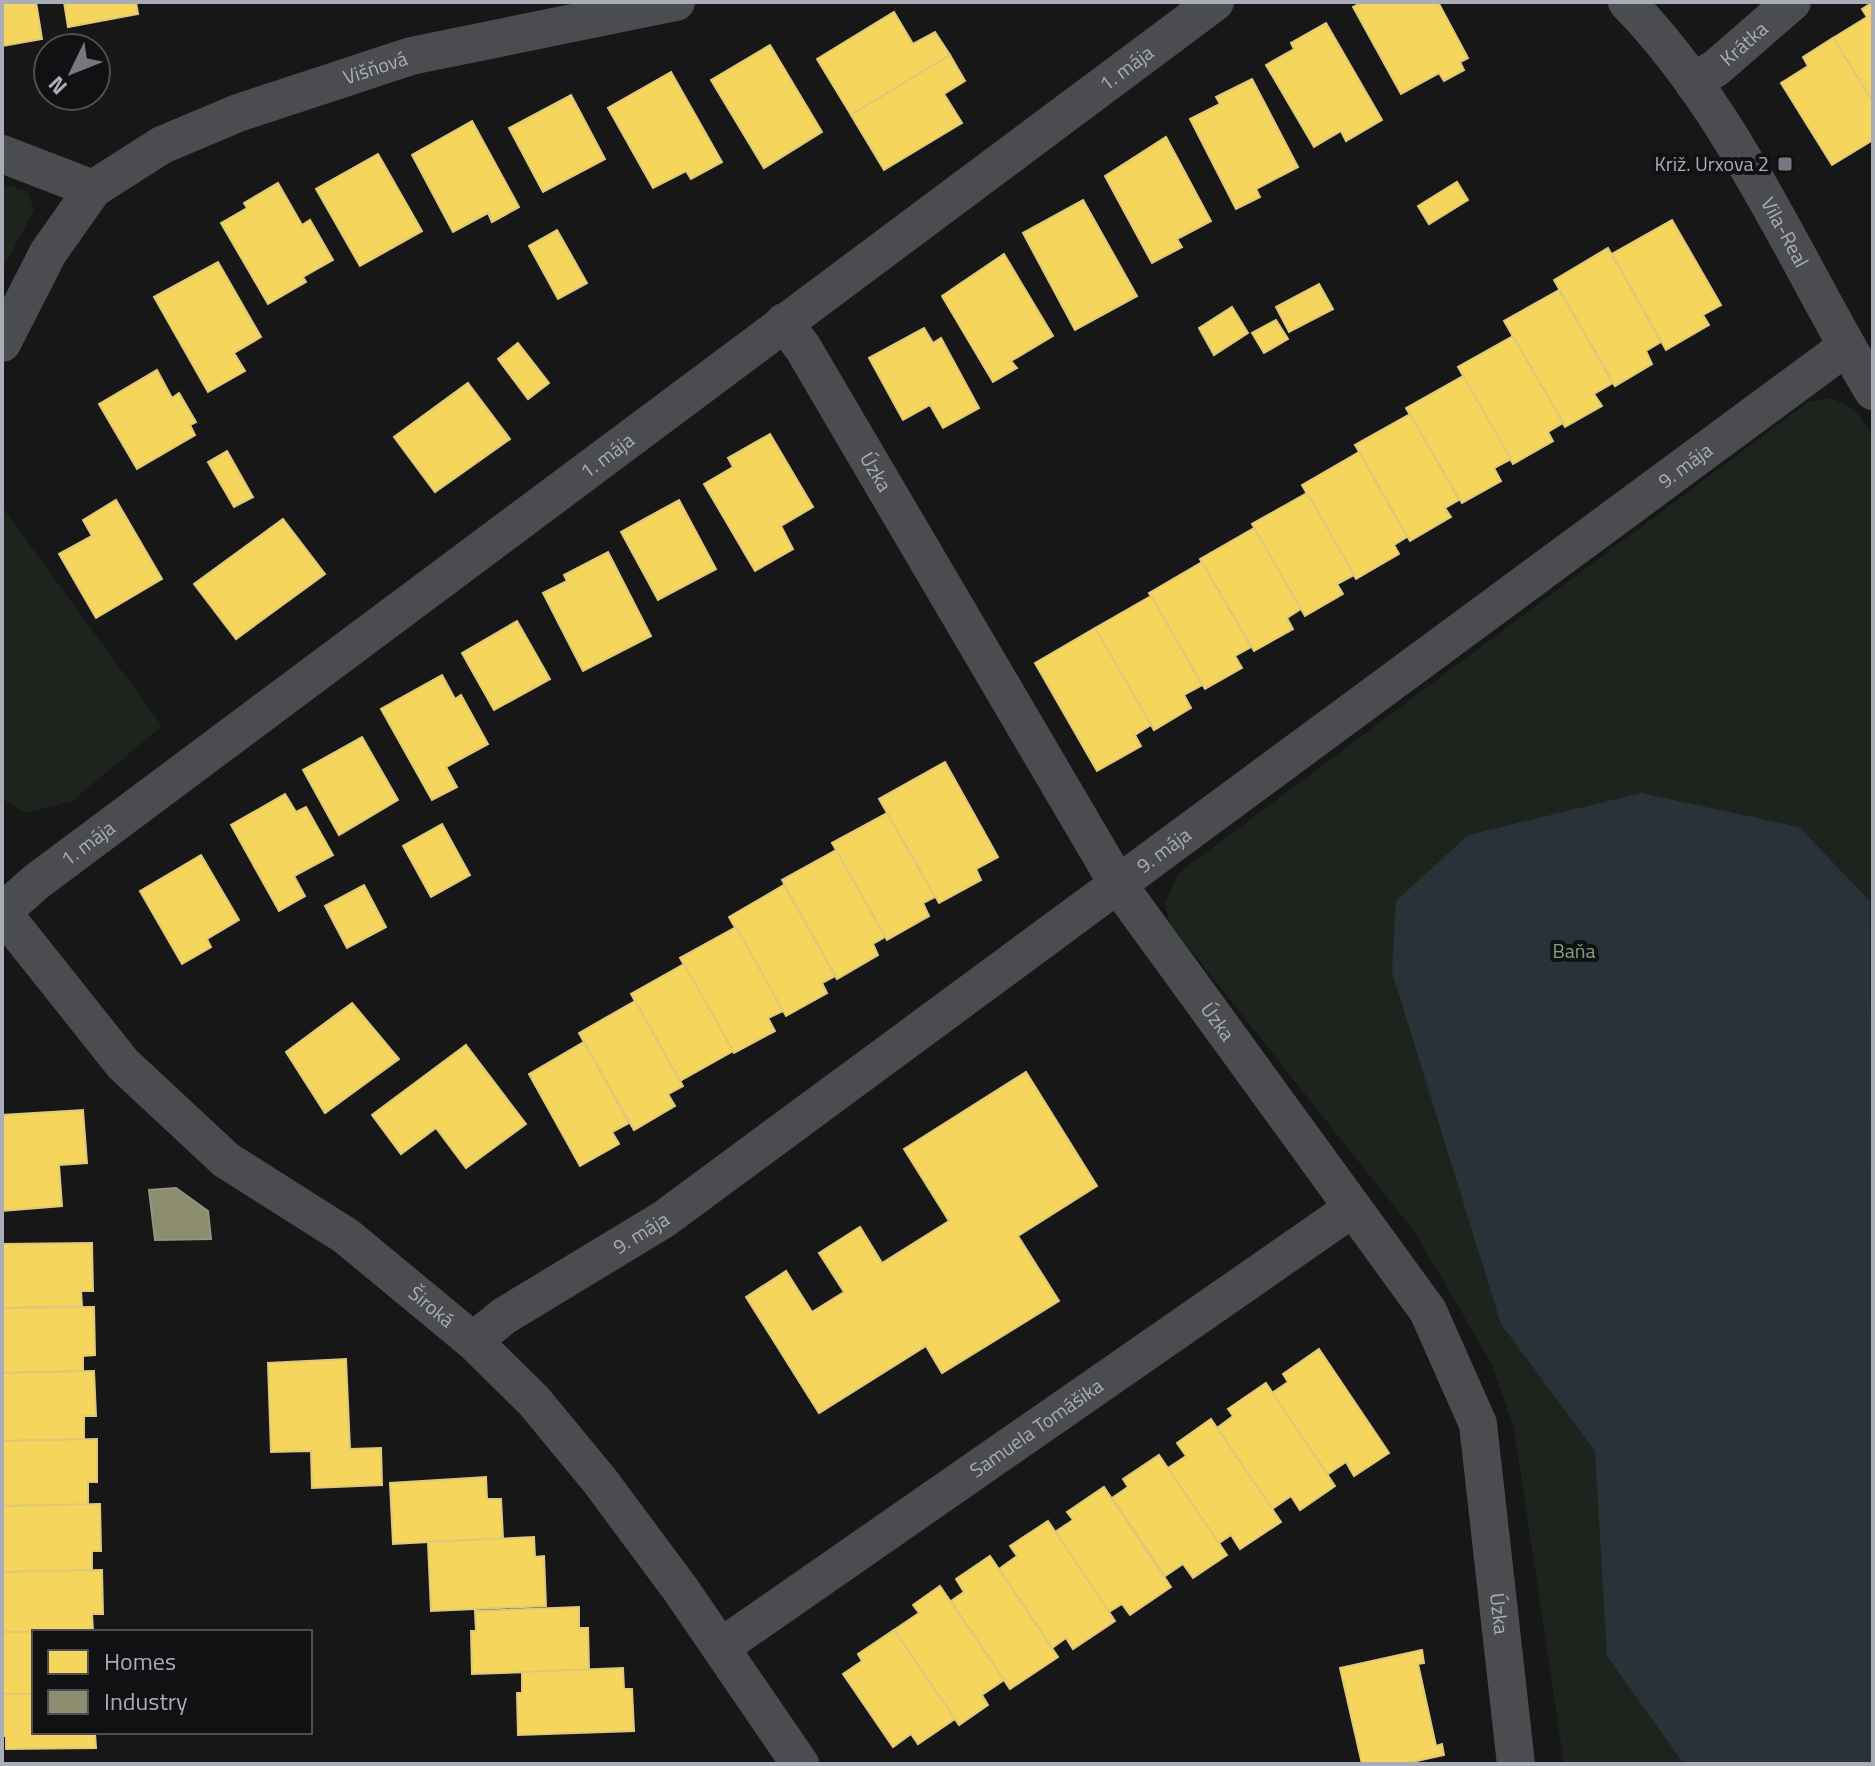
<svg xmlns="http://www.w3.org/2000/svg" width="1875" height="1766" font-family="'Titillium Web',sans-serif">
  <rect width="100%" height="100%" fill="#171717"/>
  <g fill="#1d241e">
    <polygon points="2,184 27,191 34,210 2,270"/>
    <polygon points="1831,398 1854,409 1873,436 1873,1764 1564,1764 1514,1428 1491,1362 1413,1230 1170,924 1165,903 1178,874 1808,402"/>
    <polygon points="2,507 162,726 72,801 27,813 2,799"/>
  </g>
  <polygon fill="#2a3239" points="1641,793 1799,827 1870,901 1873,1764 1684,1764 1607,1656 1595,1451 1501,1324 1392,972 1396,901 1468,835"/>
  <g fill="#f6d55c" stroke="#dfc978" stroke-width="2">
    <polygon points="2,2 36,2 42,39 2,46"/>
    <polygon points="64,2 136,2 138,14 68,27"/>
    <polygon points="1363,2 1438,2 1468,58 1460,62 1464,70 1444,81 1439,73 1401,94 1353,7"/>
    <polygon points="1873,2 1873,102 1833,38 1867,17 1862,9"/>
    <polygon points="894,12 913,44 935,32 950,55 851,115 817,59"/>
    <polygon points="1326,23 1382,120 1346,141 1341,131 1314,147 1266,65 1294,49 1291,43"/>
    <polygon points="1833,38 1873,102 1873,140 1832,165 1781,83 1808,66 1803,57"/>
    <polygon points="770,45 822,132 764,168 711,80"/>
    <polygon points="950,55 965,81 944,94 962,123 884,170 851,115"/>
    <polygon points="671,72 722,162 691,179 686,171 653,188 608,108"/>
    <polygon points="1252,79 1298,167 1256,189 1260,197 1236,209 1190,119 1220,104 1216,97"/>
    <polygon points="571,95 605,159 543,192 509,128"/>
    <polygon points="472,121 519,207 492,222 488,213 453,232 412,155"/>
    <polygon points="1166,137 1211,221 1177,239 1182,247 1152,263 1105,176"/>
    <polygon points="378,154 422,231 360,266 316,189"/>
    <polygon points="1457,182 1468,200 1429,224 1418,206"/>
    <polygon points="278,183 302,225 310,220 333,260 303,277 306,282 268,304 221,223 247,208 244,203"/>
    <polygon points="1083,200 1137,296 1075,330 1023,233"/>
    <polygon points="1672,220 1721,305 1703,315 1709,325 1666,350 1612,254"/>
    <polygon points="557,230 587,283 558,299 529,246"/>
    <polygon points="1608,248 1661,342 1646,351 1652,364 1615,386 1554,280"/>
    <polygon points="1004,254 1053,336 1011,361 1017,368 993,382 942,296"/>
    <polygon points="218,262 261,337 234,353 245,371 208,392 154,297"/>
    <polygon points="1319,284 1333,309 1289,332 1276,307"/>
    <polygon points="1559,290 1613,383 1594,394 1602,406 1565,427 1504,321"/>
    <polygon points="1232,307 1248,333 1214,355 1199,328"/>
    <polygon points="1276,320 1288,339 1264,353 1252,333"/>
    <polygon points="924,328 933,343 941,338 979,408 943,428 930,405 903,420 869,358"/>
    <polygon points="1513,336 1563,423 1548,432 1553,441 1513,464 1458,367"/>
    <polygon points="518,343 549,383 528,399 498,359"/>
    <polygon points="157,370 172,398 179,393 196,422 190,425 195,435 137,469 99,404"/>
    <polygon points="1463,376 1511,459 1494,468 1501,481 1462,503 1406,408"/>
    <polygon points="468,383 510,439 435,492 394,437"/>
    <polygon points="1410,414 1459,500 1445,508 1451,517 1410,541 1355,445"/>
    <polygon points="770,434 813,507 781,526 793,549 755,571 704,484 733,467 728,458"/>
    <polygon points="227,451 253,497 234,507 208,462"/>
    <polygon points="1359,452 1407,537 1394,545 1399,554 1356,579 1302,485"/>
    <polygon points="1307,493 1354,575 1337,584 1343,594 1305,616 1252,524"/>
    <polygon points="116,500 162,579 96,618 59,554 92,536 83,520"/>
    <polygon points="679,500 716,569 658,600 621,532"/>
    <polygon points="283,519 325,574 236,639 194,584"/>
    <polygon points="1254,528 1301,609 1287,618 1293,629 1254,651 1200,559"/>
    <polygon points="608,552 651,636 583,671 543,593 567,581 564,575"/>
    <polygon points="1202,562 1251,647 1235,656 1242,668 1205,689 1149,593"/>
    <polygon points="1151,596 1202,685 1184,695 1191,708 1154,730 1095,628"/>
    <polygon points="517,621 550,679 494,710 462,653"/>
    <polygon points="1095,628 1151,725 1135,735 1141,746 1097,771 1035,663"/>
    <polygon points="442,675 455,699 461,695 488,744 446,767 457,787 432,800 381,709"/>
    <polygon points="362,737 398,800 339,835 303,770"/>
    <polygon points="945,762 998,857 976,869 981,880 939,903 879,799"/>
    <polygon points="285,794 296,812 306,807 333,855 294,876 305,896 279,911 231,825"/>
    <polygon points="887,813 935,897 923,903 929,916 887,940 832,843"/>
    <polygon points="442,824 470,875 431,897 403,846"/>
    <polygon points="836,850 885,937 873,944 878,955 837,979 782,880"/>
    <polygon points="201,855 239,920 207,939 211,947 182,964 140,891"/>
    <polygon points="364,885 386,927 347,948 325,906"/>
    <polygon points="784,885 835,976 822,983 827,993 786,1016 729,917"/>
    <polygon points="736,927 783,1011 768,1018 775,1031 734,1053 680,958"/>
    <polygon points="684,964 733,1051 680,1081 631,994"/>
    <polygon points="635,1001 683,1086 668,1094 675,1106 634,1130 579,1033"/>
    <polygon points="352,1003 399,1059 325,1113 286,1052"/>
    <polygon points="584,1042 629,1123 612,1132 619,1144 580,1166 529,1074"/>
    <polygon points="466,1045 526,1124 466,1168 436,1128 401,1154 372,1115"/>
    <polygon points="1026,1072 1097,1186 1018,1236 1059,1301 942,1373 926,1346 819,1413 746,1297 786,1271 812,1312 844,1292 819,1253 860,1227 882,1263 949,1221 904,1149"/>
    <polygon points="83,1110 87,1163 59,1165 62,1206 2,1211 2,1115"/>
    <polygon points="92,1243 93,1291 81,1291 82,1306 2,1308 2,1244"/>
    <polygon points="94,1307 95,1355 83,1356 83,1371 2,1373 2,1308"/>
    <polygon points="1319,1349 1389,1453 1354,1476 1346,1462 1328,1474 1272,1393 1288,1382 1283,1374"/>
    <polygon points="346,1359 350,1449 381,1448 382,1485 312,1488 311,1451 271,1452 268,1363"/>
    <polygon points="94,1371 96,1416 84,1416 84,1439 2,1441 2,1373"/>
    <polygon points="1266,1383 1335,1486 1300,1510 1291,1496 1272,1509 1217,1428 1233,1416 1228,1409"/>
    <polygon points="1211,1419 1281,1522 1240,1549 1231,1535 1219,1543 1168,1468 1186,1456 1177,1443"/>
    <polygon points="97,1439 97,1482 88,1482 88,1505 2,1506 2,1441"/>
    <polygon points="1159,1455 1227,1555 1193,1578 1183,1564 1165,1576 1112,1498 1128,1487 1123,1479"/>
    <polygon points="486,1477 487,1499 501,1499 503,1538 393,1544 390,1483"/>
    <polygon points="1104,1487 1171,1587 1130,1615 1122,1604 1109,1612 1055,1532 1073,1520 1067,1512"/>
    <polygon points="100,1504 101,1551 92,1551 92,1570 2,1572 2,1506"/>
    <polygon points="1048,1521 1115,1621 1073,1649 1066,1638 1052,1648 999,1569 1017,1556 1010,1546"/>
    <polygon points="534,1537 535,1557 544,1556 546,1606 431,1611 428,1542"/>
    <polygon points="990,1556 1058,1657 1010,1689 951,1601 964,1592 956,1579"/>
    <polygon points="102,1570 103,1614 92,1614 93,1631 2,1632 2,1572"/>
    <polygon points="940,1586 1004,1680 982,1695 988,1705 959,1725 894,1630 919,1613 913,1605"/>
    <polygon points="579,1607 579,1628 588,1628 589,1670 472,1674 471,1631 476,1631 475,1611"/>
    <polygon points="894,1630 955,1719 918,1744 911,1734 893,1747 843,1674 862,1661 858,1654"/>
    <polygon points="106,1631 106,1632 34,1632 34,1694 3,1694 2,1632"/>
    <polygon points="1422,1650 1424,1663 1418,1664 1420,1673 1436,1746 1442,1744 1444,1755 1403,1764 1362,1764 1340,1668"/>
    <polygon points="623,1668 624,1689 632,1689 634,1731 518,1735 517,1693 522,1693 522,1672"/>
    <polygon points="2,1694 34,1694 34,1732 107,1732 107,1733 95,1733 96,1748 6,1749 6,1736 2,1736"/>
  </g>
  <polygon fill="#8c8c6e" stroke="#949684" stroke-width="2" points="176,1188 208,1211 211,1239 155,1240 149,1190"/>
  <g fill="none" stroke-linecap="round" stroke-linejoin="round">
    <g stroke="#4b4c50" stroke-width="38">
      <path id="s1" d="M1627 2C1734 112 1795 261 1873 391"/>
      <path id="s2" d="M1693 82 1716 68 1792 2"/>
      <polyline points="2,154 93,189"/>
      <path id="s3" d="M784 322 803 348 1119 886 1428 1311 1478 1424 1516 1764"/>
      <path id="s4" d="M2 343 48 253 93 189 162 145 238 113 411 56 676 2"/>
      <path id="s5" d="M2 912 36 882 1215 2"/>
      <path id="s6" d="M2 912 123 1064 226 1160 346 1236 473 1341 534 1401 600 1481 681 1590 800 1764"/>
      <path id="s7" d="M473 1341 504 1316 664 1219 1846 347"/>
      <path id="s8" d="M721 1647 1353 1208"/>
    </g>
  </g>
  <rect fill="#757880" stroke="#111113" stroke-width="3" x="1777" y="156" width="16" height="16" rx="4"/>
  <g text-anchor="middle" stroke-width="8" stroke-linejoin="round" paint-order="stroke">
    <g font-size="20" fill="#a8adb8" stroke="#111113">
      <text dy="7" stroke="none"><textPath href="#s2" startOffset="64">Krátka</textPath></text>
      <text dy="7" stroke="none"><textPath href="#s4" startOffset="488">Višňová</textPath></text>
      <text dy="7" stroke="none"><textPath href="#s5" startOffset="1406">1. mája</textPath></text>
      <text dy="7" stroke="none"><textPath href="#s1" startOffset="280">Vila-Real</textPath></text>
      <text dy="7" stroke="none"><textPath href="#s5" startOffset="758">1. mája</textPath></text>
      <text dy="7" stroke="none"><textPath href="#s7" startOffset="1496">9. mája</textPath></text>
      <text dy="7" stroke="none"><textPath href="#s3" startOffset="176">Úzka</textPath></text>
      <text dy="7" stroke="none"><textPath href="#s5" startOffset="110">1. mája</textPath></text>
      <text dy="7" stroke="none"><textPath href="#s7" startOffset="848">9. mája</textPath></text>
      <text dy="7" stroke="none"><textPath href="#s3" startOffset="824">Úzka</textPath></text>
      <text dy="7" stroke="none"><textPath href="#s7" startOffset="200">9. mája</textPath></text>
      <text dy="7" stroke="none"><textPath href="#s6" startOffset="588">Široká</textPath></text>
      <text dy="7" stroke="none"><textPath href="#s8" startOffset="384">Samuela Tomášika</textPath></text>
      <text dy="7" stroke="none"><textPath href="#s3" startOffset="1496">Úzka</textPath></text>
    </g>
    <g font-size="20" fill="#a8adb8" stroke="#111113" text-anchor="end">
      <text x="1769" y="171">Križ. Urxova 2</text>
    </g>
    <g font-size="20" fill="#7fa381" stroke="#111113">
      <text x="1574" y="958">Baňa</text>
    </g>
  </g>
  <rect width="1875" height="1766" fill="none" stroke="#a8adb8" stroke-width="8"/>
  <rect x="32" y="1630" width="280" height="104" fill="#111113" stroke="#4d4f55" stroke-width="2"/>
  <rect x="48" y="1650" width="40" height="24" fill="#f6d55c" stroke="#4d4f55" stroke-width="2"/>
  <text x="104" y="1670" font-size="24" fill="#a8adb8">Homes</text>
  <rect x="48" y="1690" width="40" height="24" fill="#8c8c6e" stroke="#4d4f55" stroke-width="2"/>
  <text x="104" y="1710" font-size="24" fill="#a8adb8">Industry</text>
  <g transform="translate(72 72) rotate(227)"><circle r="38" fill="#111113" stroke="#4d4f55" stroke-width="2"/>
  <path d="M0-6L14 30L0 20L-14 30Z" fill="#757880"/>
  <text y="-12" font-size="22" font-weight="bold" text-anchor="middle" fill="#a8adb8">N</text>
  </g>
</svg>
